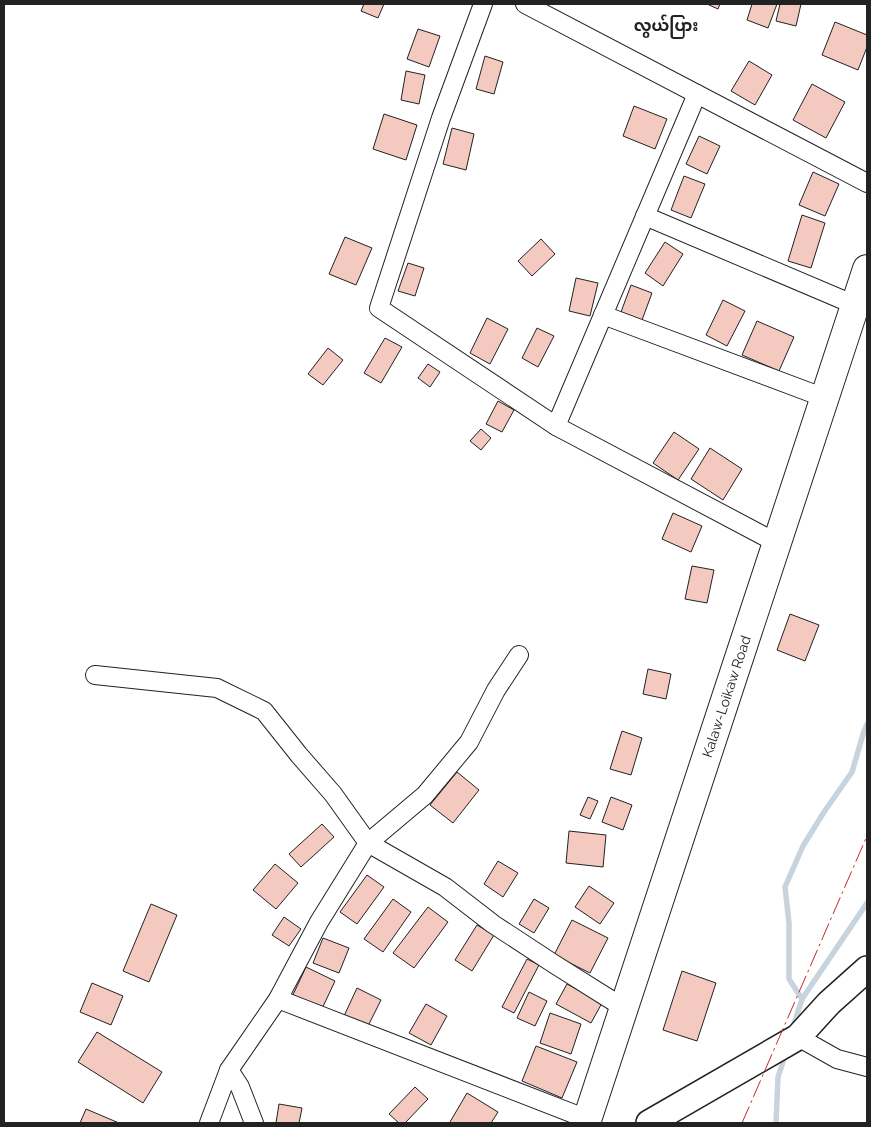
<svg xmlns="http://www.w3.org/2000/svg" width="871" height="1127" font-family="Raleway,'Noto Sans Myanmar',sans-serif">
  <rect width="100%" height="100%" fill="#fff"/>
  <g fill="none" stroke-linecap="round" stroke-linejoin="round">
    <g stroke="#c7d3dd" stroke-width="5.5">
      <polyline points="802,999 789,979 789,923 785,887 803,846 824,812 852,772 864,731 867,724"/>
      <polyline points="793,1027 802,999 867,903"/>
      <polyline points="776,1123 778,1077 786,1053"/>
    </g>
  </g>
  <g fill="#f3c9c0" stroke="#222">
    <polygon points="364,4 384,4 378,18 361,11"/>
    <polygon points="707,4 720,4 718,9"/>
    <polygon points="752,4 777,4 768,28 747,20"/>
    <polygon points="780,4 801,4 796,26 776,21"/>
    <polygon points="835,22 867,35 867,47 858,70 822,55"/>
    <polygon points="418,29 440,36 429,67 407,59"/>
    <polygon points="485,56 503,62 494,94 476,89"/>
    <polygon points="749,61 772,75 755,105 731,91"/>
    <polygon points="406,71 425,75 419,104 401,100"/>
    <polygon points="812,84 845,102 826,138 793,120"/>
    <polygon points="634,106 667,119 655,149 623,136"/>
    <polygon points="384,114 417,125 406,160 373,149"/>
    <polygon points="452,128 474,134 466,170 443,164"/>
    <polygon points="699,136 720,146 707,174 686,164"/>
    <polygon points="813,172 839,184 825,216 799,205"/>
    <polygon points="684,176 705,184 691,218 671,210"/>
    <polygon points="802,215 825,223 811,268 788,261"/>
    <polygon points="345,237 372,248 356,285 329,274"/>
    <polygon points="541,239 555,254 532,276 518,261"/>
    <polygon points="665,242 683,254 663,286 645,273"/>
    <polygon points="408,263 424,268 415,296 398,291"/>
    <polygon points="576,278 598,283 590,316 569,311"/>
    <polygon points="631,285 652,293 642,320 621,312"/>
    <polygon points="723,300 745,311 727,346 706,335"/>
    <polygon points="487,318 508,329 490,364 470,353"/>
    <polygon points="757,321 794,337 779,371 742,355"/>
    <polygon points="537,328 554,336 538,367 522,358"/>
    <polygon points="385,338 402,347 381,383 364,373"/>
    <polygon points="328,348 343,360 323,385 308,374"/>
    <polygon points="428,364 440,372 430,387 418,378"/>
    <polygon points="498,401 514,410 502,432 486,424"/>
    <polygon points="481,429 491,438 481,450 470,441"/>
    <polygon points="674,432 699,449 678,480 653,463"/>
    <polygon points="710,448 742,469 723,500 691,479"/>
    <polygon points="673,513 702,526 691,552 662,539"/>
    <polygon points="692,566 714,570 707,603 685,599"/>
    <polygon points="790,614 819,625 805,661 777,650"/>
    <polygon points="648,669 671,674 666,699 643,694"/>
    <polygon points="622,731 642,738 631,775 610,769"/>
    <polygon points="457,772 479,790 453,823 430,805"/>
    <polygon points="588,797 598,801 590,819 580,815"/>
    <polygon points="611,797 632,805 623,830 602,822"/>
    <polygon points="322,824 334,837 301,867 289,854"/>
    <polygon points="569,831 606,835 603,867 566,863"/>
    <polygon points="498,861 518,873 503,897 484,884"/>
    <polygon points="275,864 298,883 276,909 253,890"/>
    <polygon points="367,875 384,887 357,924 340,912"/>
    <polygon points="589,886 614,903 600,924 575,907"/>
    <polygon points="393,899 411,912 383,952 364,939"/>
    <polygon points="534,899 549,908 534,933 519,924"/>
    <polygon points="151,904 177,915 149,982 123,971"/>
    <polygon points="428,907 448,922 414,968 393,953"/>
    <polygon points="284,917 301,929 289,946 272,935"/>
    <polygon points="572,920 608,938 590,973 554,955"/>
    <polygon points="477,925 494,935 472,971 455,960"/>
    <polygon points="323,938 349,948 339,973 313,963"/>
    <polygon points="527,959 539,965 514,1013 502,1007"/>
    <polygon points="306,967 335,981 320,1013 291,999"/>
    <polygon points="682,971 716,983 697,1041 663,1030"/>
    <polygon points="92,983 123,996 111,1025 80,1012"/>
    <polygon points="567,984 602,1003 591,1023 556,1004"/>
    <polygon points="357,988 381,1000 367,1028 344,1016"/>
    <polygon points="529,992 547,1001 535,1026 517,1018"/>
    <polygon points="426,1004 447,1016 431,1045 409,1033"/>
    <polygon points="550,1013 581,1024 571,1054 540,1043"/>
    <polygon points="97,1032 162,1072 143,1103 78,1062"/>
    <polygon points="536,1046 577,1062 562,1098 522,1081"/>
    <polygon points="415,1087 428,1099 405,1123 399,1123 389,1114"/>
    <polygon points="467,1093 498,1112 491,1123 451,1123 450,1122"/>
    <polygon points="279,1104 302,1108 299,1123 276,1123"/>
    <polygon points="86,1109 119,1123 80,1123"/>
  </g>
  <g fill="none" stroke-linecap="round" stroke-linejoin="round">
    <g stroke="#222" stroke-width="20">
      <g id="street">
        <polyline points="483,4 441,118 379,308 556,426 777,543"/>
        <polyline points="525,4 867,183"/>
        <polyline points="645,216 855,305"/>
        <polyline points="603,315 825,398"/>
        <polyline points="556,426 697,94"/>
        <polyline points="95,675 217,688 264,711 299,755 333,794 368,843 445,887 493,924 554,964 624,1008"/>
        <polyline points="278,999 587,1119"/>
        <polyline points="798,1037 837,1059 867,1067"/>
        <polyline points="229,1070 240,1087 254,1123"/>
        <polyline points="209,1123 229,1070 278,999 319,922 368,843 425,795 469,742 496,690 519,655"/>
      </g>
    </g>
    <g stroke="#222" stroke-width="28">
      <polyline id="secondary" points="649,1123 798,1037 829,1003 867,969"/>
    </g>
    <g stroke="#222" stroke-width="30">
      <g id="primary">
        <path id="s1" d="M586 1123 867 269"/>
      </g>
    </g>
    <use href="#street" stroke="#fff" stroke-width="18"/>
    <use href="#secondary" stroke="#fff" stroke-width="25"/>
    <use href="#primary" stroke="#fff" stroke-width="28"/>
    <polyline stroke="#c62828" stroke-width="1" stroke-dasharray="18 4 2.5 4" stroke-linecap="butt" points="742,1123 867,836"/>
  </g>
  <g text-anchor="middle" stroke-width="4" stroke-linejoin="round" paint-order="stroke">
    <g font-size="14" fill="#222" stroke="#fff">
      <text dy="5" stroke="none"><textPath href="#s1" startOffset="449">Kalaw-Loikaw Road</textPath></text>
    </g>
    <g font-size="16" font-weight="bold" fill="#222" stroke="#fff">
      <text x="666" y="31">လွယ်ပြား</text>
    </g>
  </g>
  <rect width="871" height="1127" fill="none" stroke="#222222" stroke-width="10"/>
</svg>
